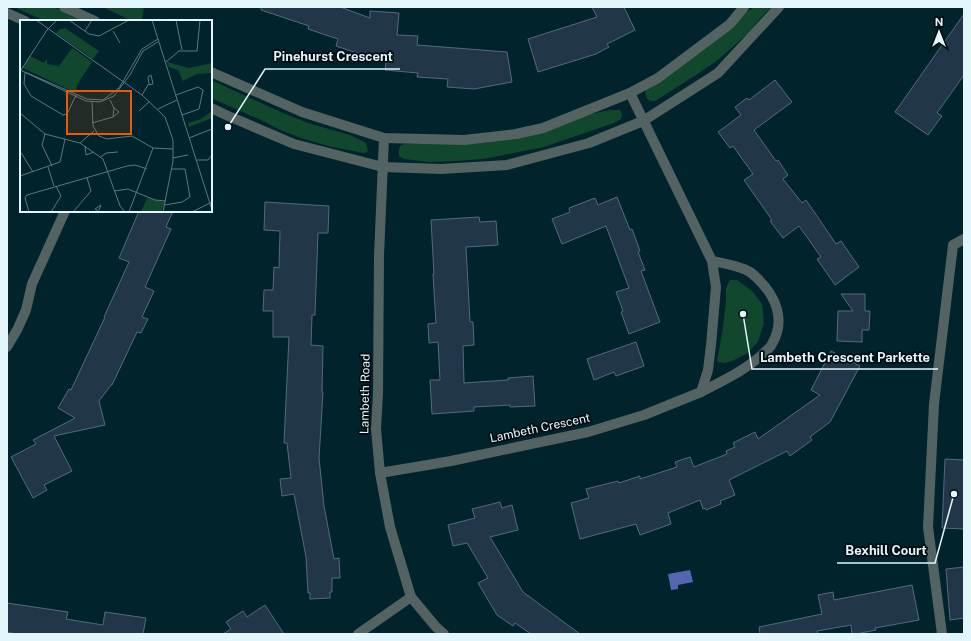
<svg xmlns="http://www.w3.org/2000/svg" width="971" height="641" font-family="'Public Sans',sans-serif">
  <rect width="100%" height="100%" fill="#01242c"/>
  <g fill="#11472d">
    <polygon points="14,7 54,7 84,21 45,21"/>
    <polygon points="103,7 144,7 142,21 132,21"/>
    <polygon points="753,7 772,7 765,13 747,34 718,60 696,75 655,101 651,101 647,99 645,92 646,88 741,14 752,9"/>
    <polygon points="211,80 283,113 308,123 350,135 366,143 368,151 365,153 363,153 328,146 301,138 278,129 263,121 211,98"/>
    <polygon points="609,110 620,110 622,114 621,119 614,123 544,147 483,159 456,161 429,162 404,159 399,156 399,150 400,146 404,144 445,143 587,115"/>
    <polygon points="730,280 737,280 752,291 762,304 764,323 758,342 746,354 732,361 724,363 717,362 723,327 726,302 726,288"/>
  </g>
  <polygon fill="#5665b2" points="690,570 693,582 678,585 678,589 671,590 668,574"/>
  <g fill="#213749" stroke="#536a7e">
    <polygon points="261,7 340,7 370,18 370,11 399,13 397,35 418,36 417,45 507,52 512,82 474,89 447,87 448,79 417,77 418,73 385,70 386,62 366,60 366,56 336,46 338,39 308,29 309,26 261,10"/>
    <polygon points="592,7 624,7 635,30 607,44 609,47 596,54 538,72 528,39 597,17"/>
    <polygon points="964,14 964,75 937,113 942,116 928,135 895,112"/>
    <polygon points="775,80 792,102 754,130 776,161 778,160 788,175 783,179 802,203 806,200 836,244 841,241 859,267 835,285 817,259 821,257 799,226 783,238 770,221 772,220 744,180 753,174 733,146 730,148 718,132 741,115 735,107 747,98 749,100"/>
    <polygon points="617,197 630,230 632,229 640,251 638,252 645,270 641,271 660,322 629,334 621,312 623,311 616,292 629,288 606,226 562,244 552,219 570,212 569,208 595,198 598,205"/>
    <polygon points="265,202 329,206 328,233 318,233 315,315 312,315 311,345 323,346 322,392 323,392 319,458 324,506 334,559 339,558 340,578 332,578 332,592 330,592 330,598 310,599 310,593 308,593 306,557 294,494 282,496 280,479 291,478 287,443 284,443 289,337 273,337 273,311 263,311 264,290 273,290 274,267 279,268 280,231 264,230"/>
    <polygon points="139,211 173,211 166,227 171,229 145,287 154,291 142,317 148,319 141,333 137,332 112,385 111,385 99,401 105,425 54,436 72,471 44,485 47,490 33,498 11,457 36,444 33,440 75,418 58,408 69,389 71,390 105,317 104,317 129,262 119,258"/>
    <polygon points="479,217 480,222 496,221 498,245 466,247 470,322 473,322 474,345 463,346 464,383 508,380 508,378 533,376 535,406 510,407 510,405 474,407 474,411 432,414 430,380 440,380 438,342 429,343 428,324 436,323 433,274 434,274 431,220"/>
    <polygon points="841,294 865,294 865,311 870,311 869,330 862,330 862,342 837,341 838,311 853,311"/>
    <polygon points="636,342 644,366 616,376 614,372 594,380 587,359"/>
    <polygon points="831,351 860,366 830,422 810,437 812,440 790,456 787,451 729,480 735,495 720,501 721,504 706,510 705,508 703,509 700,500 668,513 671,524 640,535 636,524 580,539 571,503 589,498 586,489 618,481 619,483 640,476 640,479 677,467 675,462 690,457 694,467 727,454 726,451 735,447 733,443 755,432 758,439 820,395 811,390"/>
    <polygon points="945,459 964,460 964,529 942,528"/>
    <polygon points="500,502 502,508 512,505 518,530 490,537 523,592 580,634 531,634 515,623 513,626 497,615 478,583 488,578 467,543 453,546 448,525 475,518 472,509"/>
    <polygon points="964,567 964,618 950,620 946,569"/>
    <polygon points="912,585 919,620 875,628 876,630 856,634 852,634 851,625 817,631 818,634 760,634 759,627 822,614 818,595 833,592 834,600"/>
    <polygon points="7,603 68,612 66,619 103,625 105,612 146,618 143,634 16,634 7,632"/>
    <polygon points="265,605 284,634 223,634 231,629 226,622 243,611 247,617"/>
  </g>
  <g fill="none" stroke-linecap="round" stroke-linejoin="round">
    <g stroke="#536361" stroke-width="10">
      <polyline points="64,7 95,21"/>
      <polyline points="7,13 25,21"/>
      <polyline points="211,72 302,112 384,138 464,140 516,134 543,128 630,93 658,78 730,24 744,7"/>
      <polyline points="211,108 226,115 294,144 383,167 441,169 507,165 589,143 643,121 718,73 779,7"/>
      <polyline points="384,138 379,256 378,393 376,429 380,473 390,527 411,597 436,627 444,634"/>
      <polyline points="7,347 17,330 26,310 32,284 65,211"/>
      <path d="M701 392C724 380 748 369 766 351 768 349 771 347 772 344 786 320 776 296 757 278 755 276 753 274 750 272 741 266 723 263 712 261"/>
      <polyline points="380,473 451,461 588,432 644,415 701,392 708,370 711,345 716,287 712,261 630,93"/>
      <polyline points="358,634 411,597"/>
      <polyline points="942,634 928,527 934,404 953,245 964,239"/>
    </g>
  </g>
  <g text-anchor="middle" stroke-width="3.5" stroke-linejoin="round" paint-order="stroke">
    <g font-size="12" fill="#e3f6fc" stroke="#010c0f">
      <text transform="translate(365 394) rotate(-89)" y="4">Lambeth Road</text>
      <text transform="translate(540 428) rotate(-12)" y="4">Lambeth Crescent</text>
    </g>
  </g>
  <g transform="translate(20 20)">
    <rect width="192" height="192" fill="#01242c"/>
    <path d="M45 8 79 31 73 39 36 13 40 9ZM52 28 72 42 57 65 56 73 3 48 10 36 24 43 27 38V44L39 46ZM147 42 169 48 192 43V53L177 54 163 61 158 50 149 47ZM192 91V98L169 107 168 103 181 99ZM127 178 145 182 141 192H121Z" fill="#11472d"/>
    <path fill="none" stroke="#5b787f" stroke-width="1" d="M16 0 122 75 145 97 153 120V141L143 192M49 0 69 14 79 16 109 0M132 0 192 190M156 0 162 30M65 11 72 0M93 11 100 23M146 42 159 31H177L180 0M0 50 66 81 80 82 94 76 110 55 123 31 138 22M1 50 27 10 37 0M5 52 67 79 83 80 99 68 122 29 138 19M5 53 4 64 11 76 43 95 47 94 56 75M122 75 128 65 133 64 131 55 128 57 129 65M156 75 178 67 183 70 179 89 162 95M72 82 73 106 79 116 87 119 112 116 133 128 153 129M138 89 157 80M119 91 129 82M0 93 25 114 60 123 83 139 100 186 105 192M93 97 99 92 94 88M72 103 93 97 94 88 90 80M25 114 22 125 32 146M169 118 192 109M60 123 74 111M65 126 66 135 74 132M0 131 13 152M81 137 86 133 98 132M153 138 168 135M177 140H188L192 135M28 147 34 166M0 156 40 142 45 119M94 171 108 169 135 180 146 181M145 185 162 182 170 177 165 149H152M79 190 81 185 75 189 80 192M9 192 5 178 7 175 107 146 115 145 127 149M31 192 41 176 36 166M53 192 71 171 67 158M109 192 133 128M172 192 192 182"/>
    <path fill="#e8590c" fill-opacity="0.15" stroke="#e8590c" stroke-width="2" d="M47 71H111V114H47Z"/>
    <rect width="192" height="192" fill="none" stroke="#e3f6fc" stroke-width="2"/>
  </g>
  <path fill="none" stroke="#e3f6fc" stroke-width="1.5" d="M228 127L265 69H400M743 314L752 369H938M954 494L935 563H837"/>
  <g fill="#e3f6fc" stroke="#010c0f" stroke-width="1.5">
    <circle cx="228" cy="127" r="4"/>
    <circle cx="743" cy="314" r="4"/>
    <circle cx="954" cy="494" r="4"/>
  </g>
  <g font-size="13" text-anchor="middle" font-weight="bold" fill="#e3f6fc" stroke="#010c0f" stroke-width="3.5" stroke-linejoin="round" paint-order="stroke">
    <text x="333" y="61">Pinehurst Crescent</text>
    <text x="845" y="362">Lambeth Crescent Parkette</text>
    <text x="886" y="555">Bexhill Court</text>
  </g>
  <rect width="971" height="641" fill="none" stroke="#e3f6fc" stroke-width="16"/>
  <g transform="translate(939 32)" stroke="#010c0f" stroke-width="3" paint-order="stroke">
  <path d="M0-3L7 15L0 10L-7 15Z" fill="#e3f6fc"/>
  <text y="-6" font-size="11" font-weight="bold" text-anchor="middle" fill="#e3f6fc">N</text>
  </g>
</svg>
